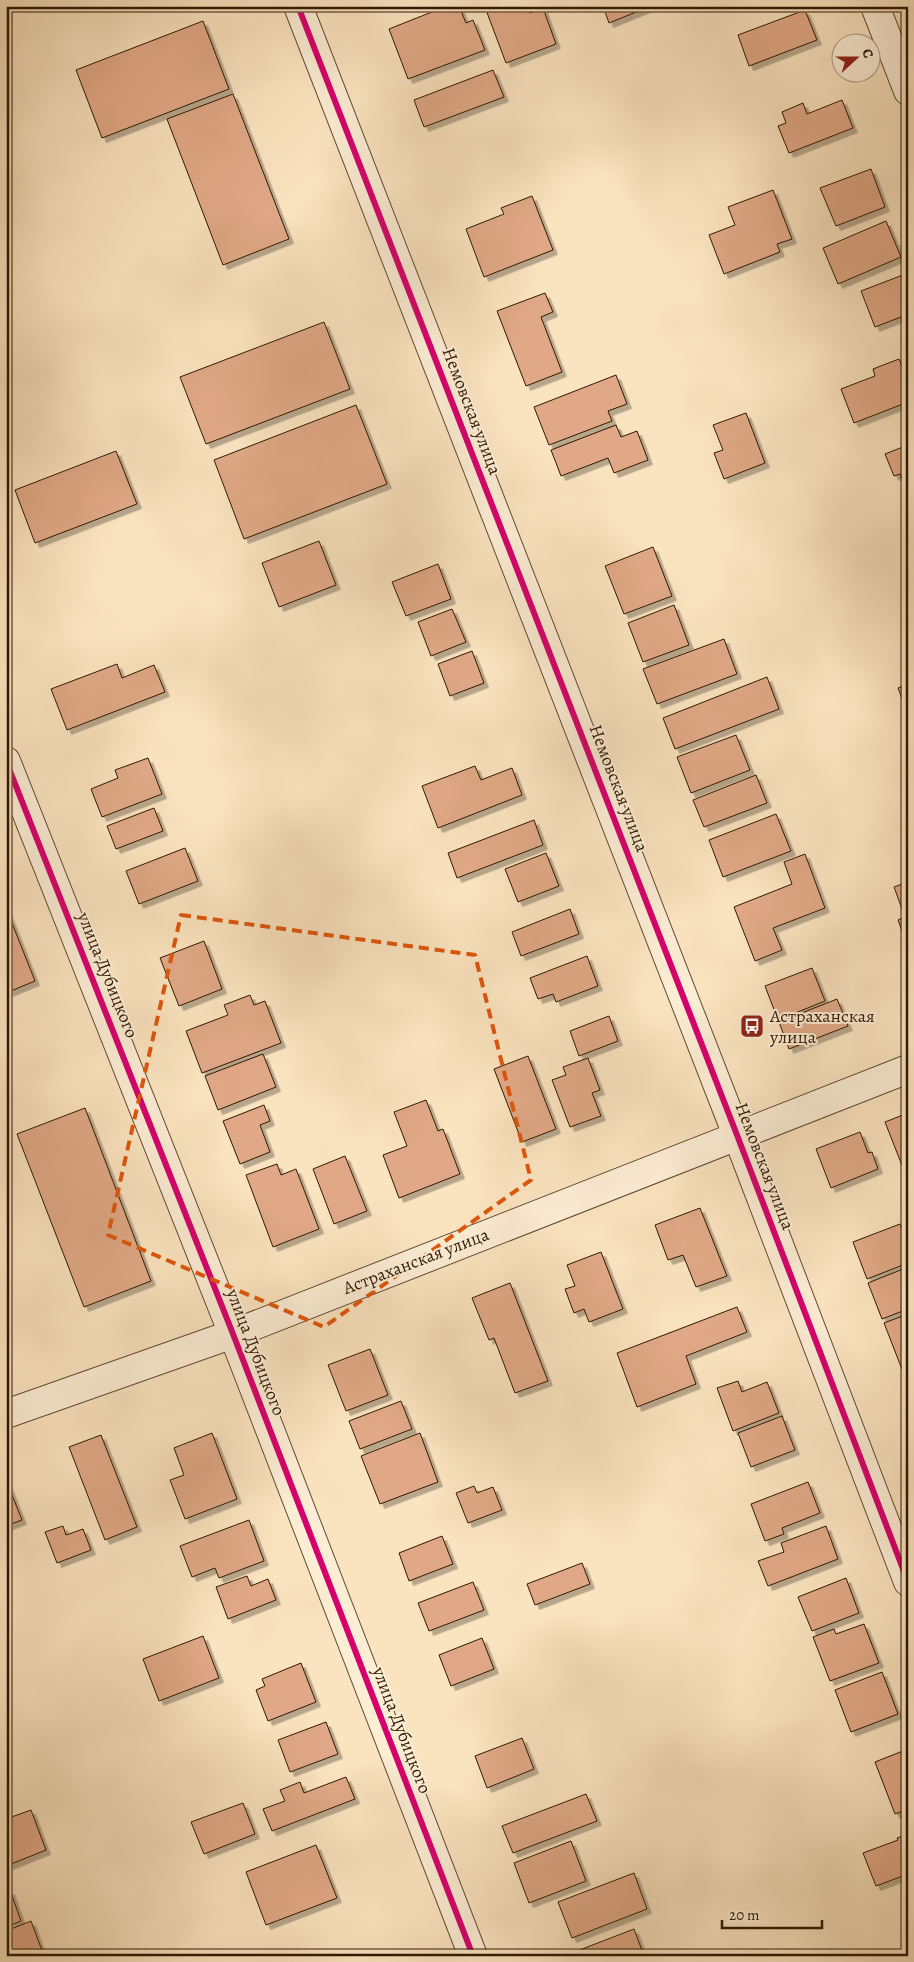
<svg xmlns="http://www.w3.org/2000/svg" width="914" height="1962" font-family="Alegreya,serif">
  <defs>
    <filter id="shadow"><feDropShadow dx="4.5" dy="4.5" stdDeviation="0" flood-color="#0004"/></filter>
  </defs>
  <rect width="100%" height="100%" fill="#fae3bf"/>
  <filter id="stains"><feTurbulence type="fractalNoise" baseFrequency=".004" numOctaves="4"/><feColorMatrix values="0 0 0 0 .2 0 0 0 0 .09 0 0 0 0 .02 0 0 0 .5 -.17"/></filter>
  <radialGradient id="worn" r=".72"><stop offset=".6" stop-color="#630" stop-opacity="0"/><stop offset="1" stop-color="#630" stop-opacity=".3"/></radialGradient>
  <g fill="#e0a886" stroke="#2f1800" filter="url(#shadow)">
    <polygon points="447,6 459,6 466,23 473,20 485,50 408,79 389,29"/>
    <polygon points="494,6 527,6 530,13 543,8 556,44 506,63 486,10"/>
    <polygon points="603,6 651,6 609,23"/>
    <polygon points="805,10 817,40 749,66 738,35"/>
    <polygon points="203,21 229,89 102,138 76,70"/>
    <polygon points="493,70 504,97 424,127 414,100"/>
    <polygon points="233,94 289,239 223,265 167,119"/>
    <polygon points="842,100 853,128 789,153 778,126 786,123 782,112 803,103 807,114"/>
    <polygon points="871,169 885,207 836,226 820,188"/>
    <polygon points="773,190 792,239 777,244 780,252 724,274 709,235 735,225 728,207"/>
    <polygon points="532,196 553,250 484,277 466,229 504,214 501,208"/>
    <polygon points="886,221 901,257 838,284 823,248"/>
    <polygon points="908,273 908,335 901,317 875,327 861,291"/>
    <polygon points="545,293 553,312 541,317 562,372 526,386 497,311"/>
    <polygon points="324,322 350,389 206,444 180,377"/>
    <polygon points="899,359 902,366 908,364 908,402 854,423 841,389 875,376 873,369"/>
    <polygon points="616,375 627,404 608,411 612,421 549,445 534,407"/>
    <polygon points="356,405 387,484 244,539 214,460"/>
    <polygon points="746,413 765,463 724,479 714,453 723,450 713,425"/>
    <polygon points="616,425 621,437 637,431 648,460 614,473 608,458 561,476 551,450"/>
    <polygon points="908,445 908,494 900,474 894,476 885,454"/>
    <polygon points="116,451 137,504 35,543 15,490"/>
    <polygon points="319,541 336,585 279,607 262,563"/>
    <polygon points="653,547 672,596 624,614 605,566"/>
    <polygon points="438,564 451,599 406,616 392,582"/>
    <polygon points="674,605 689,645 643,662 628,623"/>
    <polygon points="452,609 466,642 431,656 418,622"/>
    <polygon points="724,639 737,674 657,704 643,669"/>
    <polygon points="472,651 484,683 450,696 438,664"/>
    <polygon points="117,664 122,678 154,665 165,692 67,730 51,689"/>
    <polygon points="767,677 779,709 675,749 663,718"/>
    <polygon points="908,684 908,708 906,709 898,688"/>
    <polygon points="736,735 750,770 691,793 677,757"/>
    <polygon points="148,758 162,794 102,817 91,789 118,778 115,770"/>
    <polygon points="475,766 481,780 512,768 522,795 438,828 422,786"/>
    <polygon points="756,775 767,803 704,827 693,800"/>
    <polygon points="154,808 163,831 116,849 107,826"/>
    <polygon points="776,814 791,851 723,877 709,840"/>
    <polygon points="534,820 543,845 457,878 448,853"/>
    <polygon points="185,848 198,881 139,904 126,871"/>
    <polygon points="546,853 559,886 518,902 505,869"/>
    <polygon points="805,854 825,908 773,928 782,950 755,961 734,907 792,884 784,862"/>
    <polygon points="908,882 908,947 898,920 905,917 894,887"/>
    <polygon points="6,908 35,981 6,993"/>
    <polygon points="570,909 579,934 521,956 512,932"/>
    <polygon points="204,941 222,989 179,1006 160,958"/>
    <polygon points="587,956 598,986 556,1002 553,994 538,999 530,978"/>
    <polygon points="812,968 825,1001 778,1020 765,986"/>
    <polygon points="250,995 254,1005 265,1001 281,1043 202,1073 186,1031 228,1015 224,1005"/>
    <polygon points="837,999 848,1026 789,1049 779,1022"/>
    <polygon points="609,1016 618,1041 579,1056 570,1031"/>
    <polygon points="263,1054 276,1087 218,1110 205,1076"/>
    <polygon points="528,1056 556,1129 522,1142 494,1069"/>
    <polygon points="588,1058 600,1090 592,1093 601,1116 570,1127 552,1080 566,1075 563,1067"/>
    <polygon points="426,1100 438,1131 443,1129 460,1174 399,1198 383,1155 407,1146 394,1112"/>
    <polygon points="264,1105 270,1121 260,1125 270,1152 240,1164 223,1121"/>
    <polygon points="85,1108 151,1281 84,1307 17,1134"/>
    <polygon points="908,1113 908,1172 905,1173 885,1122"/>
    <polygon points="860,1132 868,1153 872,1152 878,1169 831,1188 816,1149"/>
    <polygon points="345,1156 367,1211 334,1224 313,1169"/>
    <polygon points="277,1164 281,1175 296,1169 319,1229 273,1247 246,1175"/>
    <polygon points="700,1208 727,1276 696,1287 683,1255 668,1260 655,1225"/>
    <polygon points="900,1224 908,1243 908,1263 867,1279 853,1242"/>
    <polygon points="601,1252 623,1309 589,1322 584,1309 574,1313 565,1289 575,1286 567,1265"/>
    <polygon points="908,1267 908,1309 882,1319 868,1283"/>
    <polygon points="510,1283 548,1381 515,1393 494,1338 489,1340 472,1298"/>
    <polygon points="737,1307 747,1332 686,1356 696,1384 637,1407 617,1353"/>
    <polygon points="908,1314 908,1376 905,1377 884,1323"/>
    <polygon points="370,1349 388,1395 346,1411 328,1365"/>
    <polygon points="738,1381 742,1392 767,1382 779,1413 733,1431 717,1388"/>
    <polygon points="401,1401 412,1429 360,1449 349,1421"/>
    <polygon points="782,1416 795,1450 751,1467 738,1433"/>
    <polygon points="212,1433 237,1499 185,1519 170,1480 184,1475 174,1448"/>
    <polygon points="420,1433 438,1482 380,1504 361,1456"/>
    <polygon points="101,1435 137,1527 105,1540 69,1447"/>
    <polygon points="6,1480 22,1520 6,1526"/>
    <polygon points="808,1482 820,1513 782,1528 784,1534 765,1541 751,1504"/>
    <polygon points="474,1486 477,1493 493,1487 502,1510 468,1523 456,1493"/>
    <polygon points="249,1520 264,1561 219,1578 215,1568 192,1577 180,1546"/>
    <polygon points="63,1526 66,1535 83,1529 91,1550 57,1563 45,1532"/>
    <polygon points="826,1526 838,1559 768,1586 758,1561 784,1552 781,1543"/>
    <polygon points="442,1536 453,1564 409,1581 399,1553"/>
    <polygon points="582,1563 590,1584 535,1605 527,1584"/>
    <polygon points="247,1576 251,1586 268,1579 276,1600 228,1619 216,1587"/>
    <polygon points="846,1578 859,1613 812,1631 798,1597"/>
    <polygon points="473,1582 484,1610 429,1631 418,1603"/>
    <polygon points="864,1624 879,1663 830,1681 813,1637 834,1629 836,1634"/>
    <polygon points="203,1636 219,1678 159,1701 143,1659"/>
    <polygon points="482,1638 494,1669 451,1686 439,1655"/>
    <polygon points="301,1663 316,1702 268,1721 256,1690 265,1686 262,1679"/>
    <polygon points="882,1672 898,1714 851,1732 835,1690"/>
    <polygon points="326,1722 338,1754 290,1772 278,1740"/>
    <polygon points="522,1738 534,1769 487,1788 475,1756"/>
    <polygon points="908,1749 908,1809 895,1814 875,1762"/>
    <polygon points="346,1777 355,1799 272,1831 263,1809 285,1801 280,1790 300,1782 304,1793"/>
    <polygon points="586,1794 597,1821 513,1853 502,1826"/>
    <polygon points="243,1803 255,1834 204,1854 191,1822"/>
    <polygon points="31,1810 46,1850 6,1866 6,1819"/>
    <polygon points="908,1834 908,1874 876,1886 863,1853 898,1840 897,1838"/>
    <polygon points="571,1841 586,1881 529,1903 514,1863"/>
    <polygon points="316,1845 337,1898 266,1925 246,1872"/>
    <polygon points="634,1873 647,1909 572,1938 558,1902"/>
    <polygon points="10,1890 21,1921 6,1927 6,1891"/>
    <polygon points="31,1921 44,1956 6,1956 6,1931"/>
    <polygon points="634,1929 644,1956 564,1956"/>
  </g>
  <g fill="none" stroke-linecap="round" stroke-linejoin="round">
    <g stroke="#624b30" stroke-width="30">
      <g id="minor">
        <polyline points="298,6 737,1135 908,1582"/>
        <polyline points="875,6 908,91"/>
        <polyline points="6,761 233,1334 473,1956"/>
        <polyline points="6,1414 233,1334 908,1069"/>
      </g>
    </g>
    <use href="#minor" stroke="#fcedd5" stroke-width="28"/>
    <g stroke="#fcedd5" stroke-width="9">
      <g id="cycleway">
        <polyline points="298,6 737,1135 908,1582"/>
        <polyline points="6,761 233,1334 473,1956"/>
      </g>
    </g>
    <use href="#cycleway" stroke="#d6006c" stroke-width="6"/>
  </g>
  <path fill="none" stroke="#df560b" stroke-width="4" stroke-dasharray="10 6" stroke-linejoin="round" d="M181 915 475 955 531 1180 324 1327 108 1235Z"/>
  <defs>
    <g id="bus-square" transform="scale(1.25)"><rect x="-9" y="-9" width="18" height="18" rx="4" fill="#8f2418" stroke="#fcedd5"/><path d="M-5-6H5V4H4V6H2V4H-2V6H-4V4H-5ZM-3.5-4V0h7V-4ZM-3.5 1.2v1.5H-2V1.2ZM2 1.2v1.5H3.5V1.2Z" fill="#fff"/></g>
  </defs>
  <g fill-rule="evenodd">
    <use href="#bus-square" x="752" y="1026"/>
  </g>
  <g text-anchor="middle" stroke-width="4" stroke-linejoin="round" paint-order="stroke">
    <g font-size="18" fill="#2f1800" stroke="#fcedd5">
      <text transform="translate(472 411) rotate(69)" y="6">Немовская улица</text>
      <text transform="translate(619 788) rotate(69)" y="6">Немовская улица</text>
      <text transform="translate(108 975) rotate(68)" y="6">улица Дубицкого</text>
      <text transform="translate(765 1166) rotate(69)" y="6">Немовская улица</text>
      <text transform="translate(416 1261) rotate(-21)" y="6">Астраханская улица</text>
      <text transform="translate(256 1352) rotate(69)" y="6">улица Дубицкого</text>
      <text transform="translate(402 1730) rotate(69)" y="6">улица Дубицкого</text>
    </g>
    <g font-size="18" fill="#2f1800" stroke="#fcedd5" text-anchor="start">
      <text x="770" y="1022">Астраханская<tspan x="770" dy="21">улица</tspan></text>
    </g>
  </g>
  <rect width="914" height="1962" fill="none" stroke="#fae3bf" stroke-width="25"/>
  <rect x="8" y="8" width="899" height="1947" fill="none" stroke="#2f1800" stroke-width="2.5"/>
  <rect x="12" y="12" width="889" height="1937" fill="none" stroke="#2f1800"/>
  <g transform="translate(856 58) rotate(69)"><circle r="24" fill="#fcedd5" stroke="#aa9880"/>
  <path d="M0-4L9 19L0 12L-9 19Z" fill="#8f2418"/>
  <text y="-8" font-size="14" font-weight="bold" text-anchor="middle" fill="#2f1800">С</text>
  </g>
  <path d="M722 1920v8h100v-8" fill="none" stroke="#2f1800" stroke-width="2.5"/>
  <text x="729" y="1920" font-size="15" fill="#2f1800" stroke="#fcedd5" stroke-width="4" paint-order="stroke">20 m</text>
  <rect width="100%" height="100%" filter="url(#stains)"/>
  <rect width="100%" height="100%" fill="url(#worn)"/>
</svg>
